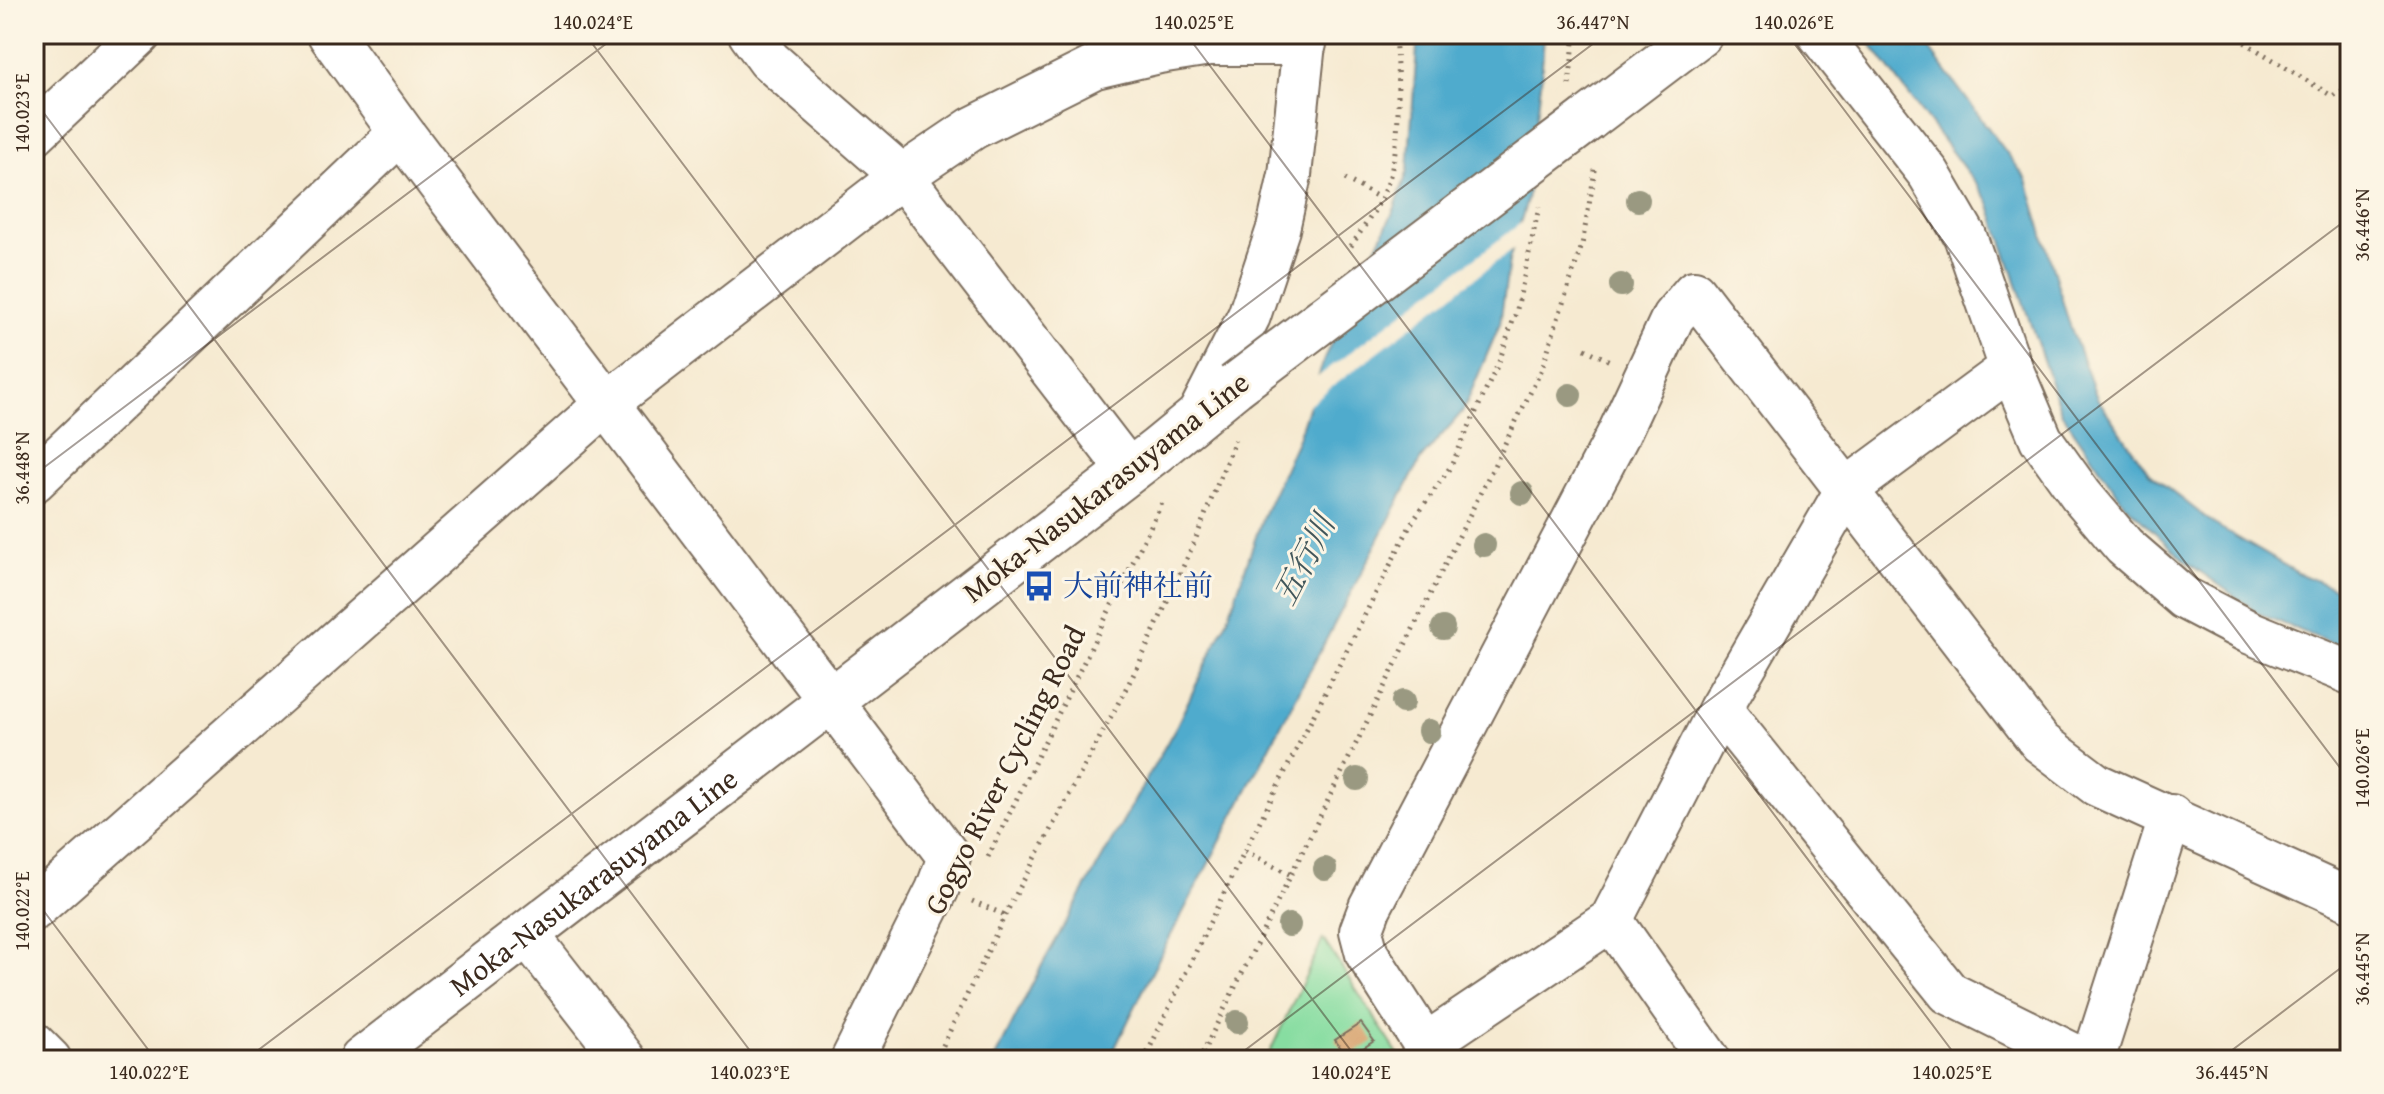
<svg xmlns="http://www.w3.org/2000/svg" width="2384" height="1094" font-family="'Gentium Book Plus','Noto Serif JP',serif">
  <rect width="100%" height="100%" fill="#fcf5e5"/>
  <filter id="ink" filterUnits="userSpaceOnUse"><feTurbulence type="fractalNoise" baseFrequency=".0125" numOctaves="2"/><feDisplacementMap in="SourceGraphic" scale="16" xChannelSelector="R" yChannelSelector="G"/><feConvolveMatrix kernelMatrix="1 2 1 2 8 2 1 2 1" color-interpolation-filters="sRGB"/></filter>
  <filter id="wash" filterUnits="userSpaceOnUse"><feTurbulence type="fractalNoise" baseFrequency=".006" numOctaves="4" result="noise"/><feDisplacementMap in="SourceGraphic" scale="32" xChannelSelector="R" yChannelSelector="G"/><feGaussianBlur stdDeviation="1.8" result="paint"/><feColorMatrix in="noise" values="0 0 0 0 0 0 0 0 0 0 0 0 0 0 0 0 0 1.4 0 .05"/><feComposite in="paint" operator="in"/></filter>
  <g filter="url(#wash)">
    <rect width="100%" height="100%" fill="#f6ead1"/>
    <polygon fill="#87dda1" stroke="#618460" stroke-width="2" points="1323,939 1402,1060 1266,1060"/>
    <g fill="#4fabcd" stroke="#456a76" stroke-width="2">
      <polygon points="1418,34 1544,34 1541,83 1527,200 1509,261 1500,324 1463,411 1421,459 1158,960 1109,1060 994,1060 1042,965 1177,725 1228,618 1263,516 1297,441 1326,354 1394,210 1408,170"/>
      <polygon points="1863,34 1918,34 2027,180 2068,320 2097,398 2149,473 2214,524 2298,573 2350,595 2350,651 2260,614 2184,560 2124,503 2061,412 1988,200"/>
    </g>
    <polygon fill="#f6ead1" points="1525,220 1517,246 1303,409 1312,381"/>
    <g id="blocks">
      <polygon fill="#d7a26d" points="1361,1023 1374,1041 1348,1058 1335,1040"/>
    </g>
  </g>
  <g filter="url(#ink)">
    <use href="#blocks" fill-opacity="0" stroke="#7c6d5d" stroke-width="2"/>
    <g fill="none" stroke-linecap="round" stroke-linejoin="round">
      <g stroke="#7c6d5d" stroke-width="46">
        <g id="street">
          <polyline points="750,34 769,60 902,176 1129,471"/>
          <polyline points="1819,34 1929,174 1965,236 2011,368 2041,439 2081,495 2124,546 2184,598 2249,632 2350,673"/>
          <polyline points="34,134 140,34"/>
          <polyline points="1199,414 1249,316 1278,229 1290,175 1305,34"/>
          <polyline points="34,481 401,132"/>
          <polyline points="831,701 949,857 937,890 852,1060"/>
          <polyline points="1720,709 1949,993 2084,1060"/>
          <polyline points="34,909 607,403 902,176 973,128 1095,67 1159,52 1210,44 1305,44"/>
          <polyline points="1611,920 1709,1060"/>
          <polyline points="527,934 625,1060"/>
          <polyline points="34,1044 50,1060"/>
          <polyline points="1425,1045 1611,920 1720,709 1847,489 2011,368"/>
          <polyline points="1435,1060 1367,954 1361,931 1370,907 1619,433 1673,317 1694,292 2040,742 2097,785 2350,900"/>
          <polyline points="2093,1060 2171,816"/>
        </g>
      </g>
      <g stroke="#7c6d5d" stroke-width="48">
        <polyline id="secondary" points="330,34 401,132 831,701"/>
      </g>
      <g stroke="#7c6d5d" stroke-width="48">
        <g id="primary">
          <polyline points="1588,119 1700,34"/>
          <path id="s1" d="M362 1060 1157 450 1235 386"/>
        </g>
      </g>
      <g stroke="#7c6d5d" stroke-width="5" stroke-dasharray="2 6" stroke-linecap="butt">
        <polyline points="2231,34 2332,96 2350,87"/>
        <polyline points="1766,38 1772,34"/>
        <polyline points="1569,85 1575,34"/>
        <polyline points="1345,179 1380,198"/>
        <path d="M1351 246C1363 228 1378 208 1386 188 1403 143 1398 81 1395 34"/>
        <polyline points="1585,349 1610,361"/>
        <polyline points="1245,851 1291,875"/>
        <polyline points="988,857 1163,501"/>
        <polyline points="972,901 1005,915"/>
        <polyline points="1368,1051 1374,1060"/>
        <polyline points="936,1060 1005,915 1138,666 1194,543 1235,440"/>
        <polyline points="1144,1060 1234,872 1411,524 1451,466 1499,362 1517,309 1539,207"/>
        <polyline points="1199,1060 1541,371 1582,245 1596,165"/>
      </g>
      <use href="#street" stroke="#fff" stroke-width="42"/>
      <use href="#secondary" stroke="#fff" stroke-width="44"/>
      <use href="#primary" stroke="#fff" stroke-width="44"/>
      <g stroke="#7c6d5d" stroke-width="48" stroke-linecap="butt">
        <polyline id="primary-bridge" points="1235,386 1588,119"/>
      </g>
      <use href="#primary-bridge" stroke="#fff" stroke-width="44"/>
    </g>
    <g fill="#9a9981">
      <circle cx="1638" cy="200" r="12"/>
      <circle cx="1621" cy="285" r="12"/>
      <circle cx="1570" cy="395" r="12"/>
      <circle cx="1522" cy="493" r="12"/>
      <circle cx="1484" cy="545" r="12"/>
      <circle cx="1443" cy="628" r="12"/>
      <circle cx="1403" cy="702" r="12"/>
      <circle cx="1429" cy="731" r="12"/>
      <circle cx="1357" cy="779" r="12"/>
      <circle cx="1325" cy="869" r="12"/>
      <circle cx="1289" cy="925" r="12"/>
      <circle cx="1237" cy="1022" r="12"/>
    </g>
  </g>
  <path fill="none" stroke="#3b2a1e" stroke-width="2" stroke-opacity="0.45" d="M585 34 1358 1060M1186 34 1959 1060M1787 34 2350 781M34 100 757 1060M34 475 619 34M34 898 156 1060M245 1060 1606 34M1232 1060 2350 217M2219 1060 2350 961"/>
  <defs>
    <g id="bus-bare" transform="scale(2.4)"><path d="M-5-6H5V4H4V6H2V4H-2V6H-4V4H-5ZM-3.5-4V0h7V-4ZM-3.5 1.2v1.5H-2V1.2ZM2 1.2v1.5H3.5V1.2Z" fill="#1a4fb4" stroke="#fcf5e5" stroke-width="2.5" paint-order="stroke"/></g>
  </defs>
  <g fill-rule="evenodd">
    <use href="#bus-bare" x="1039" y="586"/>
  </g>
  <g text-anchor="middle" stroke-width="6" stroke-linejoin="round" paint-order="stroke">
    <g font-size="30" fill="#3b2a1e" stroke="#fcf5e5">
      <text transform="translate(1106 487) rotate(-38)" y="10">Moka-Nasukarasuyama Line</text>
      <text transform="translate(1005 770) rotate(-63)" y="10">Gogyo River Cycling Road</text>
      <text dy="10" stroke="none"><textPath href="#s1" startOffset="292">Moka-Nasukarasuyama Line</textPath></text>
    </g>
    <g font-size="30" fill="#164399" stroke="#fcf5e5" text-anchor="start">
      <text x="1063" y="596">大前神社前</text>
    </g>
    <g font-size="32" font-style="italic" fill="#42575b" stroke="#fcf5e5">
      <text transform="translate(1304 560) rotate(-63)" y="11">五行川</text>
    </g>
  </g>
  <rect width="2384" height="1094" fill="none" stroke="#fcf5e5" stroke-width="88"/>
  <rect x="44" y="44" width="2296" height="1006" fill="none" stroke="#3b2a1e" stroke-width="3"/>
  <g font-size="20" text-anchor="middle" fill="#3b2a1e">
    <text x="593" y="29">140.024°E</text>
    <text x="1194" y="29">140.025°E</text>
    <text x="1593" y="29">36.447°N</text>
    <text x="1794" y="29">140.026°E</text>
    <text transform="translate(22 113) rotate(-90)" y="7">140.023°E</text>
    <text transform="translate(2362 225) rotate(-90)" y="7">36.446°N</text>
    <text transform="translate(22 468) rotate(-90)" y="7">36.448°N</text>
    <text transform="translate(2362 768) rotate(-90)" y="7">140.026°E</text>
    <text transform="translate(22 911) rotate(-90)" y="7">140.022°E</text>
    <text transform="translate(2362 969) rotate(-90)" y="7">36.445°N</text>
    <text x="149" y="1079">140.022°E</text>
    <text x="750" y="1079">140.023°E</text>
    <text x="1351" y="1079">140.024°E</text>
    <text x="1952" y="1079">140.025°E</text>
    <text x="2232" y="1079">36.445°N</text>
  </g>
</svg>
